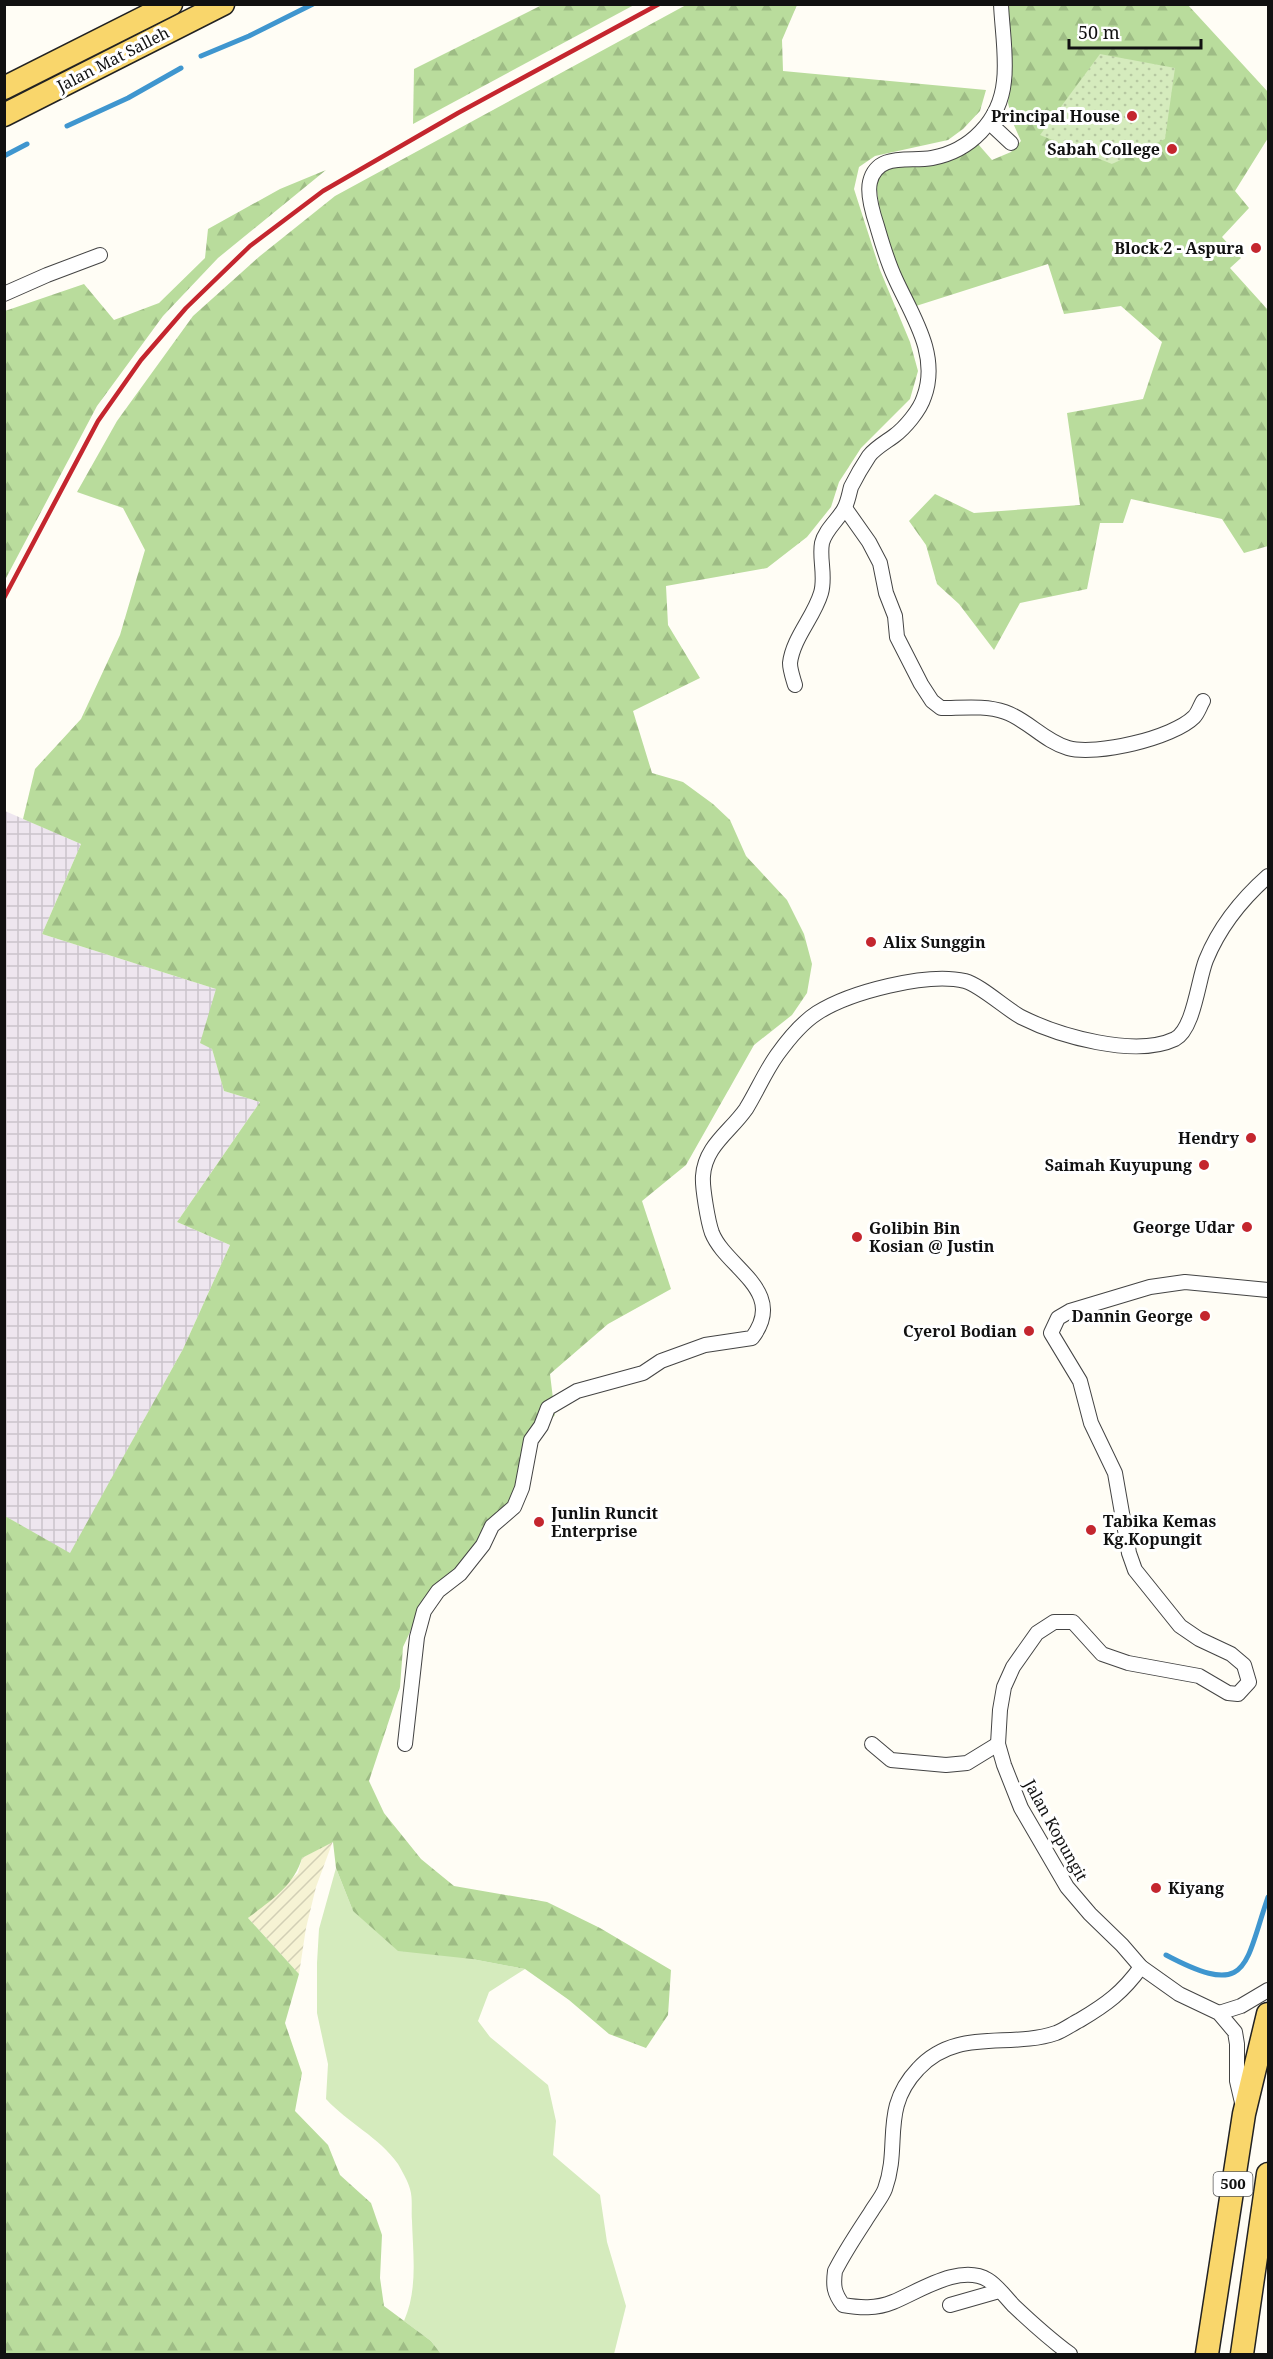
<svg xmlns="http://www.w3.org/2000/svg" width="1273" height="2359" font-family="'Noto Serif',serif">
  <defs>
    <pattern id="industrial-grid" width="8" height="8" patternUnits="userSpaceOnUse" patternTransform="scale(1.5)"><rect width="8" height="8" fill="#eee6ef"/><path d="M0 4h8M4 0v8" fill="none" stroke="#cbc4cc"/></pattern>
    <pattern id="farmland-furrows" width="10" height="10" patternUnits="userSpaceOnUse" patternTransform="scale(1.5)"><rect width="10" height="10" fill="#f6f3d4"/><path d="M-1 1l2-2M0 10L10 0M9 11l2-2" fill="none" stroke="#d2cfb5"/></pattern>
    <pattern id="forest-firs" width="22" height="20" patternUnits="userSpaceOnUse" patternTransform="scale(1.5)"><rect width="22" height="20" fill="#b9dc9c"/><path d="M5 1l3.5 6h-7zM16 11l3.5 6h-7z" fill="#9ebc85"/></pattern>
    <pattern id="garden-dots" width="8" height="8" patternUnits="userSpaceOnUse" patternTransform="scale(1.5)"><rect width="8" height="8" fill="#d5ebbd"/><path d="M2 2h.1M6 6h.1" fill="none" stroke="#b6c8a1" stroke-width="1.8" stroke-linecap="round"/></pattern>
  </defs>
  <rect width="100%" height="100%" fill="#fffdf5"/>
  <polygon fill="url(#industrial-grid)" points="5,811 81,844 42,934 216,989 212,1049 224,1091 260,1102 177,1222 230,1245 183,1349 70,1554 5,1516"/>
  <polygon fill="url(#farmland-furrows)" points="333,1841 316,1887 306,1928 299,1974 248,1918 298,1873 302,1858"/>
  <path fill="#d5ebbd" d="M336 1868 353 1911 472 1959 525 1969 489 1992 478 2021 490 2037 548 2085 556 2121 553 2155 600 2195 607 2242 626 2306 614 2354H441L431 2341 404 2321C418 2289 413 2255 412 2221 411 2211 413 2199 410 2189 408 2181 402 2171 398 2164 379 2137 348 2123 326 2099L328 2064 317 2013V1963L319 1929Z"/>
  <g fill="url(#forest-firs)">
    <polygon points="544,4 634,5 413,124 414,69"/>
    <path d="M686 5H797L782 40 783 71 986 90 980 111 963 129 948 140 875 156 859 167 854 189 880 270 910 342 918 371 910 399 861 448 839 482 831 507 807 537 767 568 666 586 668 625 700 678 633 711 652 773 683 782 713 804 730 820 746 856 787 900 804 934 812 964 807 993 792 1015 754 1045 686 1165 642 1201 671 1289 608 1324 550 1374 555 1415 531 1440 510 1513 417 1617 403 1647 400 1687 369 1781 384 1813 421 1859 454 1886 547 1902 600 1928 671 1970 668 2015 646 2048 609 2034 569 2000 525 1969 472 1959 398 1951 353 1911 336 1868 333 1842 302 1858C294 1886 270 1901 248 1918L299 1974 285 2023 302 2073 295 2111 328 2145 340 2175 371 2203 382 2235 380 2278 384 2306 431 2341 441 2354H5V1516L70 1553 183 1349 230 1245 177 1222 260 1102 224 1091 212 1049 200 1043 216 989 42 934 81 844 23 819 35 769 81 719 120 635 145 550 123 508 77 492 117 421 193 316 260 256 335 196Z"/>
    <polygon points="1008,5 1188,5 1268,92 1268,138 1235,191 1249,208 1222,237 1241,258 1230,268 1268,310 1268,546 1244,553 1222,519 1131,499 1123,523 1100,523 1087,589 1020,603 994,650 959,604 937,584 926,545 909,521 935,494 974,513 1080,505 1067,413 1143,399 1162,342 1121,306 1064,314 1048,264 916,306 900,275 887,237 880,214 876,183 881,171 891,165 960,155 978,144 992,160 1011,152 1021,141 1013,123 1008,103 1010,82"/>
    <polygon points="326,170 218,258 163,316 97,406 5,580 5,311 84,284 114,320 159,303 205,258 208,229 280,189"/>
  </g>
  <polygon fill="url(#garden-dots)" points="1100,54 1175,68 1165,139 1112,164 1040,135"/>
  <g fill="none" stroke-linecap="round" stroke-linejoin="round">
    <g stroke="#3f96cf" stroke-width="5">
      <polyline points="201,56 249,36 313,4"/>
      <polyline points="67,126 128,98 181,68"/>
      <polyline points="4,156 27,144"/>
      <path d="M1166 1955C1249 1999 1244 1967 1268 1897"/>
    </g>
    <g stroke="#444" stroke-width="16">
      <g id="street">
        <polyline points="994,114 995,128 1011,143"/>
        <polyline points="4,294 47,275 100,255"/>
        <path d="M845 508 869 542 880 563 886 593 895 616 897 637 921 684 932 701 941 708C962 708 985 705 1005 712 1028 720 1044 741 1068 748 1096 756 1173 738 1194 717 1198 713 1200 706 1203 701"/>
        <path d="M795 685C793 678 790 670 790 663 793 638 814 617 821 593 826 576 819 559 822 543 825 530 838 520 844 509 848 502 849 494 851 487 856 477 863 465 869 456 875 448 886 442 894 436 905 428 920 410 924 397 940 354 911 314 895 278 887 261 882 243 877 226 873 214 867 194 870 182 877 152 909 162 932 158 970 151 1000 121 1004 81 1007 58 1002 28 1001 4"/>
        <path d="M405 1744 417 1637 424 1611 438 1591 460 1574 483 1545 492 1526 514 1507 522 1488 531 1440 541 1426 548 1408 577 1391 643 1373 661 1361 705 1345 752 1338C788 1291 726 1268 712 1233 708 1222 702 1187 703 1176 705 1146 730 1132 746 1109 757 1091 765 1072 777 1055 787 1041 803 1022 817 1013 850 992 927 972 965 981 980 985 1005 1008 1021 1017 1059 1036 1135 1058 1175 1039 1194 1029 1198 980 1206 960 1219 928 1242 899 1268 876"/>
        <polyline points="872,1744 891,1760 946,1765 967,1763 998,1744"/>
        <polyline points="1219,2013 1241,2006 1268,1990"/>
        <polyline points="1243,2107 1237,2081 1237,2044 1235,2032 1219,2013 1179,1994 1141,1967 1122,1945 1090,1914 1067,1887 1021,1808 1004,1765 998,1744 1000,1710 1004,1687 1013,1667 1037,1633 1054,1622 1073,1622 1102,1654 1128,1663 1199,1676 1228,1693 1238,1694 1249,1682 1244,1665 1231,1654 1199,1639 1180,1626 1135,1570 1129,1553 1115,1473 1091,1423 1080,1381 1051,1333 1058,1318 1070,1311 1150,1287 1185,1282 1268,1290"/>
        <polyline points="950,2305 999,2291"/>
        <path d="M1070 2354C1051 2340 1032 2323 1014 2306 1006 2298 998 2286 988 2280 960 2263 918 2292 893 2302 876 2309 860 2308 843 2305 834 2293 833 2286 835 2271 845 2251 858 2232 871 2212 875 2205 882 2197 885 2189 901 2145 880 2109 918 2069 956 2027 1009 2049 1056 2033 1064 2030 1072 2024 1080 2020 1107 2004 1123 1992 1141 1967"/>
      </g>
    </g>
    <g stroke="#222" stroke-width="25">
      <g id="primary">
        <polyline points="4,88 171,4"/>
        <polyline points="4,115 223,4"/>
        <polyline points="1207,2354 1244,2114 1268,2014"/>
        <polyline points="1242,2354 1268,2174"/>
      </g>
    </g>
    <use href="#street" stroke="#fff" stroke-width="14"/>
    <use href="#primary" stroke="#f9d66b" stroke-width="22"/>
    <polyline stroke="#c4262e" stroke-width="4.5" points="4,598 98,421 141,360 186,308 250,246 323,191 458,113 659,4"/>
  </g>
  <g fill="#c4262e" stroke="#fff" stroke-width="2">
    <circle cx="1132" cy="116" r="6"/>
    <circle cx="1172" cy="149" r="6"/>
    <circle cx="1256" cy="248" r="6"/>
    <circle cx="871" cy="942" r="6"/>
    <circle cx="1251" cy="1138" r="6"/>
    <circle cx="1204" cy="1165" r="6"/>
    <circle cx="1247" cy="1227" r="6"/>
    <circle cx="857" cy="1237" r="6"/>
    <circle cx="1205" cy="1316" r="6"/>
    <circle cx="1029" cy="1331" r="6"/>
    <circle cx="539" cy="1522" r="6"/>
    <circle cx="1091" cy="1530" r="6"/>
    <circle cx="1156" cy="1888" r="6"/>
  </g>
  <g text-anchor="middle" stroke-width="6" stroke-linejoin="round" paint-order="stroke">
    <rect fill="#fff" stroke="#585858" stroke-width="1.5" x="1213.5" y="2172" width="39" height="24" rx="4.5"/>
    <g font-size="15" font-weight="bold" fill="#111">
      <text x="1233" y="2189">500</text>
    </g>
    <g font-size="16" fill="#111" stroke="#fff">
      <text transform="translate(113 59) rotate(-27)" y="6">Jalan Mat Salleh</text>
      <text transform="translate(1056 1830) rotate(61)" y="6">Jalan Kopungit</text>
    </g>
    <g font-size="16" font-weight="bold" fill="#111" stroke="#fff" text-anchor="end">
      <text x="1120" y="122">Principal House</text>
      <text x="1160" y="155">Sabah College</text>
      <text x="1244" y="254">Block 2 - Aspura</text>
      <text x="883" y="948" text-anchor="start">Alix Sunggin</text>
      <text x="1239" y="1144">Hendry</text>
      <text x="1192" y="1171">Saimah Kuyupung</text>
      <text x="1235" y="1233">George Udar</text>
      <text x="869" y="1234" text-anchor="start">Golibin Bin<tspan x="869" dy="18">Kosian @ Justin</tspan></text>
      <text x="1193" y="1322">Dannin George</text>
      <text x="1017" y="1337">Cyerol Bodian</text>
      <text x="551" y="1519" text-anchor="start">Junlin Runcit<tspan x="551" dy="18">Enterprise</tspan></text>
      <text x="1103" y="1527" text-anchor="start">Tabika Kemas<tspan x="1103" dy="18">Kg.Kopungit</tspan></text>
      <text x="1168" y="1894" text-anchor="start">Kiyang</text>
    </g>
  </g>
  <rect width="1273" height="2359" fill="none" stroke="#111111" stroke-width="12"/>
  <path d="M1069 39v9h132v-9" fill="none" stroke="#111111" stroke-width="3"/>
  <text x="1078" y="39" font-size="18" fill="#111111" stroke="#ffffff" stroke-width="4.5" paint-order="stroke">50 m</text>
</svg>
